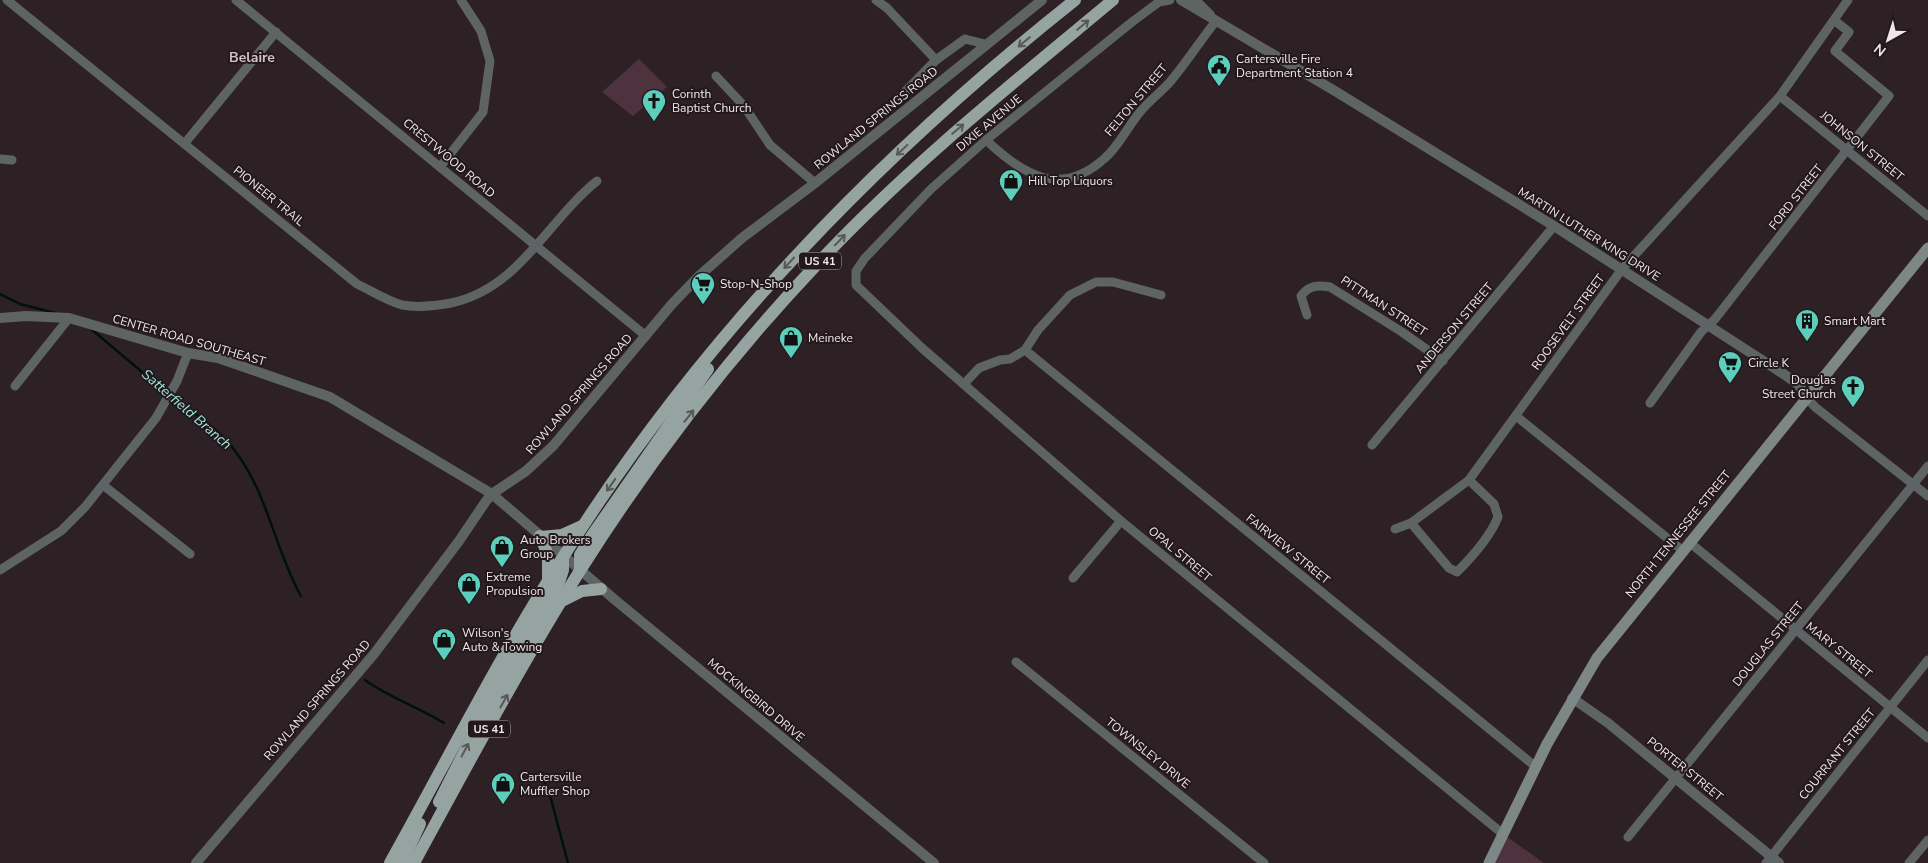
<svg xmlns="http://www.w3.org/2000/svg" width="1928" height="863" font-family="'Nunito Sans',sans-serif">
  <rect width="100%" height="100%" fill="#2d2126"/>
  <g fill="#4e323e">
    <polygon points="639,59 667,87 633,116 602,92"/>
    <polygon points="1503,834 1544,863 1488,863"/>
  </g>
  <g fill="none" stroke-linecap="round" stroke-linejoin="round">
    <g stroke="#00100d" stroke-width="2.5">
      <polyline points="0,294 20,304 55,313"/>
      <polyline points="91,329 167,393"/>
      <path d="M172 396C193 414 219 428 235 451 268 494 275 550 301 596"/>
      <path d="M365 680C390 698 418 707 444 723"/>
      <polyline points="543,778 551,799 568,863"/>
    </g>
    <g stroke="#5d6463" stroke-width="9">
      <path d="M7 0 357 284C370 290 387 301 402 305 418 308 435 306 451 303 519 289 547 221 597 181"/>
      <polyline points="236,0 646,336"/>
      <polyline points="876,0 887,8 936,60 965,39 985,44"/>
      <polyline points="1170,0 1159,2 1132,22 986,140 931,189 865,258 856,271 856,285 922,348 1121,521 1503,834"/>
      <polyline points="716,76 744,106 770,145 815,183"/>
      <polyline points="1780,96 1928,216"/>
      <polyline points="900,97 936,60"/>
      <path d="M986 140C1024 176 1061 198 1105 158 1119 146 1128 126 1140 112 1149 101 1160 93 1170 82 1186 63 1200 41 1216 21"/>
      <polyline points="185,143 276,32"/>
      <polyline points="0,159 12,160"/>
      <polyline points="440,167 483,112 490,61 481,31 461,0"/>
      <path d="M1307 315 1301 296C1309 285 1318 285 1330 287L1402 332 1443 361"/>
      <polyline points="1025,350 1536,767"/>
      <polyline points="964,384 979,368 1000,360 1010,359 1025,350 1038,330 1070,295 1096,282 1113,282 1161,295"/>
      <polyline points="15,386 69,318"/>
      <polyline points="1807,398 1815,407 1928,496"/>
      <polyline points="1650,403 1701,332 1715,319 1889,96 1835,51 1849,32 1834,20"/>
      <polyline points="1516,416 1682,550"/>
      <polyline points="1372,445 1554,226"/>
      <polyline points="103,485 190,554"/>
      <path d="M1411 523 1449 568 1457 572C1473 556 1490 537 1498 517L1494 504 1469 480"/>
      <polyline points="1395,529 1411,523 1469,480 1622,269 1780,96 1848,0"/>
      <polyline points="1689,542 1928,738"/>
      <polyline points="0,570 61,531 85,507 156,418 177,381 188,353"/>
      <polyline points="1073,578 1121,521"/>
      <polyline points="1016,662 1264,863"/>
      <polyline points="1628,837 1928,466"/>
      <polyline points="1766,863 1928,660"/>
      <polyline points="1909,863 1928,840"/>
    </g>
    <g stroke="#5d6463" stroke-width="10">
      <polyline points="1181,0 1335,91 1554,226 1779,371 1798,384 1807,398"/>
      <polyline points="1195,0 1210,15"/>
      <polyline points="0,318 26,316 69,318 188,353 218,358 330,397 492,494 614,599 934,863"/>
      <polyline points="1572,698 1608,723 1779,863"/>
      <polyline points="196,863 374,654 459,541 486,501 492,494 526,471 553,446 672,304 699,276 742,238 815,183 1042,0"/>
    </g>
    <polyline stroke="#7d8886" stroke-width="11" points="1489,863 1547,744 1597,658 1928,248"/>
    <g stroke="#96a4a1" stroke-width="12">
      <polyline points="540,536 548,555 548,580"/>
      <polyline points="541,537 562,535 582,526"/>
      <polyline points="580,568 580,555 593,534 708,369"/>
      <polyline points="562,601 582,591 601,589"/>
      <polyline points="439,802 484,713 559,582 563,570 563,559"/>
      <path d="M390 863C447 761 500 655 563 557 698 342 877 157 1075 0"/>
      <polyline points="402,863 420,824"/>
      <path d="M414 863C468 764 521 664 581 569 650 460 730 356 819 262 909 166 1012 84 1113 0"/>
    </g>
  </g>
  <defs><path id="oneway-shaft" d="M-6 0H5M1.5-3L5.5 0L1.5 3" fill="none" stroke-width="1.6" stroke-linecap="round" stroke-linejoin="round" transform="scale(1.25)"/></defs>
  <g stroke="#575758">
    <use href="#oneway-shaft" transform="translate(1083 25) rotate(-40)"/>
    <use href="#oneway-shaft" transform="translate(1024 42) rotate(140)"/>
    <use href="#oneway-shaft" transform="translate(958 129) rotate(-40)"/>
    <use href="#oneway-shaft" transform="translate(902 150) rotate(137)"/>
    <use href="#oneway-shaft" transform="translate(840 240) rotate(-46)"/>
    <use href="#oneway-shaft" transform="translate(789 263) rotate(133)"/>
    <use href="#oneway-shaft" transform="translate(689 416) rotate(-52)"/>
    <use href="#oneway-shaft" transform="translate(611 485) rotate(125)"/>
    <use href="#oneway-shaft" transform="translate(504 701) rotate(-61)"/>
    <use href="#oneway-shaft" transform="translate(465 750) rotate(-62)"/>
  </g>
  <defs>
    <g id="civic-pin" transform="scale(1.25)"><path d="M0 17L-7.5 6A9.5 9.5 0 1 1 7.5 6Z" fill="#5bcebc" stroke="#23181c"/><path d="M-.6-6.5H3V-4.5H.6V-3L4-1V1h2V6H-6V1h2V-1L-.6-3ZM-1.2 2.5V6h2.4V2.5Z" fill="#111"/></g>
    <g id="church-pin" transform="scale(1.25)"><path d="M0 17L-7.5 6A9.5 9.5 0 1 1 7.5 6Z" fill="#5bcebc" stroke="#23181c"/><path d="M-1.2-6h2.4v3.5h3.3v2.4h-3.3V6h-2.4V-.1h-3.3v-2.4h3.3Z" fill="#111"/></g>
    <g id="shop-pin" transform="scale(1.25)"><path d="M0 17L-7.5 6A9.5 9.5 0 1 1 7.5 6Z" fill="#5bcebc" stroke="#23181c"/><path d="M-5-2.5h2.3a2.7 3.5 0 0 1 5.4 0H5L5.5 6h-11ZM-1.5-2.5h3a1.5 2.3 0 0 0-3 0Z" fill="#111"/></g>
    <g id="supermarket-pin" transform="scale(1.25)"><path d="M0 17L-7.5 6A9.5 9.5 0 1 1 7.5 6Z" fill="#5bcebc" stroke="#23181c"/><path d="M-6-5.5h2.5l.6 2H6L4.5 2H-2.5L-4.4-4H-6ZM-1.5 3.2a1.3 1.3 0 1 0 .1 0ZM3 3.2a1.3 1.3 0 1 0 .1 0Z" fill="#111"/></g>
    <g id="building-pin" transform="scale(1.25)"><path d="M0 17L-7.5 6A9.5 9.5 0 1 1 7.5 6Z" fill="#5bcebc" stroke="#23181c"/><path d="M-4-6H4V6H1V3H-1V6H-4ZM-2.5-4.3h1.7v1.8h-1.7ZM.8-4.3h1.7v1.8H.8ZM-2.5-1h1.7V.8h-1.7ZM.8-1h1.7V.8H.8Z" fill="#111"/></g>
  </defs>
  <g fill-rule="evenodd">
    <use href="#civic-pin" x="1219" y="66"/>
    <use href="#church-pin" x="654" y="101"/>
    <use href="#shop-pin" x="1011" y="181"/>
    <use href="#supermarket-pin" x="703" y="284"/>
    <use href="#building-pin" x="1807" y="321"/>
    <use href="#shop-pin" x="791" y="338"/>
    <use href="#supermarket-pin" x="1730" y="363"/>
    <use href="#church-pin" x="1853" y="387"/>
    <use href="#shop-pin" x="502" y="547"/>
    <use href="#shop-pin" x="469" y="584"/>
    <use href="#shop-pin" x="444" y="640"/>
    <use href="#shop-pin" x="503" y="784"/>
  </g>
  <g text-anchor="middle" stroke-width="4" stroke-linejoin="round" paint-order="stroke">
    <g fill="#23181c" stroke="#b2a9ac" stroke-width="1">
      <rect x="799" y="252.5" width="42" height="17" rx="4"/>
      <rect x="468" y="720.5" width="42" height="17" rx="4"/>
    </g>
    <g font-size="11" font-weight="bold" fill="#efe7ea">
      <text x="820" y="265">US 41</text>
      <text x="489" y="733">US 41</text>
    </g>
    <g font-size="12" fill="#efe7ea" stroke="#23181c" text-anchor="start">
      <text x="1236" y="63">Cartersville Fire<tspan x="1236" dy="14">Department Station 4</tspan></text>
      <text x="672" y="98">Corinth<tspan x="672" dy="14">Baptist Church</tspan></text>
      <text x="1028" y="185">Hill Top Liquors</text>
      <text x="720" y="288">Stop-N-Shop</text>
      <text x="1824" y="325">Smart Mart</text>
      <text x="808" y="342">Meineke</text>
      <text x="1748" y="367">Circle K</text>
      <text x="1836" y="384" text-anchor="end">Douglas<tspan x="1836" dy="14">Street Church</tspan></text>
      <text x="520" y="544">Auto Brokers<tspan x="520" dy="14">Group</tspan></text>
      <text x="486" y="581">Extreme<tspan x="486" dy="14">Propulsion</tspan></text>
      <text x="462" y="637">Wilson's<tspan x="462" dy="14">Auto &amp; Towing</tspan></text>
      <text x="520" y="781">Cartersville<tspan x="520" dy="14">Muffler Shop</tspan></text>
    </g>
    <g font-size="12" fill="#efe7ea" stroke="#23181c">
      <text transform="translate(1136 100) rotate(-50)" y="4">FELTON STREET</text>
      <text transform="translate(876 118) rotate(-39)" y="4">ROWLAND SPRINGS ROAD</text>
      <text transform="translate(989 123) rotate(-40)" y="4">DIXIE AVENUE</text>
      <text transform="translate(1862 146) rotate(39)" y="4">JOHNSON STREET</text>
      <text transform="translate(449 158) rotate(40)" y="4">CRESTWOOD ROAD</text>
      <text transform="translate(269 196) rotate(39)" y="4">PIONEER TRAIL</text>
      <text transform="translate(1796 197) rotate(-52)" y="4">FORD STREET</text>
      <text transform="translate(1589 234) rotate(32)" y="4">MARTIN LUTHER KING DRIVE</text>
      <text transform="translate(1384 306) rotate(33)" y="4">PITTMAN STREET</text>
      <text transform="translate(1568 322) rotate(-54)" y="4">ROOSEVELT STREET</text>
      <text transform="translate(1454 328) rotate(-50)" y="4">ANDERSON STREET</text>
      <text transform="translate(189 340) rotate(16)" y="4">CENTER ROAD SOUTHEAST</text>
      <text transform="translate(579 394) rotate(-49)" y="4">ROWLAND SPRINGS ROAD</text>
      <text transform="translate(1678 534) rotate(-51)" y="4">NORTH TENNESSEE STREET</text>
      <text transform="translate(1288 549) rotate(39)" y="4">FAIRVIEW STREET</text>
      <text transform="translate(1180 554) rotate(40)" y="4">OPAL STREET</text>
      <text transform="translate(1768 644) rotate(-51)" y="4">DOUGLAS STREET</text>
      <text transform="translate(1839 650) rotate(39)" y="4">MARY STREET</text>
      <text transform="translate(317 700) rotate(-49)" y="4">ROWLAND SPRINGS ROAD</text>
      <text transform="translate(756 700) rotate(40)" y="4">MOCKINGBIRD DRIVE</text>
      <text transform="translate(1148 753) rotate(39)" y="4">TOWNSLEY DRIVE</text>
      <text transform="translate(1837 754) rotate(-51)" y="4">COURRANT STREET</text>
      <text transform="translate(1685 769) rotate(39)" y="4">PORTER STREET</text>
    </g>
    <g font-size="14" font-weight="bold" fill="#d2c2c8" stroke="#23181c">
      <text x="252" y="62">Belaire</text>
    </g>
    <g font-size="14" font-style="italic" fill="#9ceadc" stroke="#23181c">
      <text transform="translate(187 409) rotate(41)" y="5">Satterfield Branch</text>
    </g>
  </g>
  <g transform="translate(1888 40) rotate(219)" stroke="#23181c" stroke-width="4" paint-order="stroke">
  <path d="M0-4L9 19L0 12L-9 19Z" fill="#efe7ea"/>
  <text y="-8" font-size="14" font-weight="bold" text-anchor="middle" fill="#efe7ea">N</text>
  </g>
</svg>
